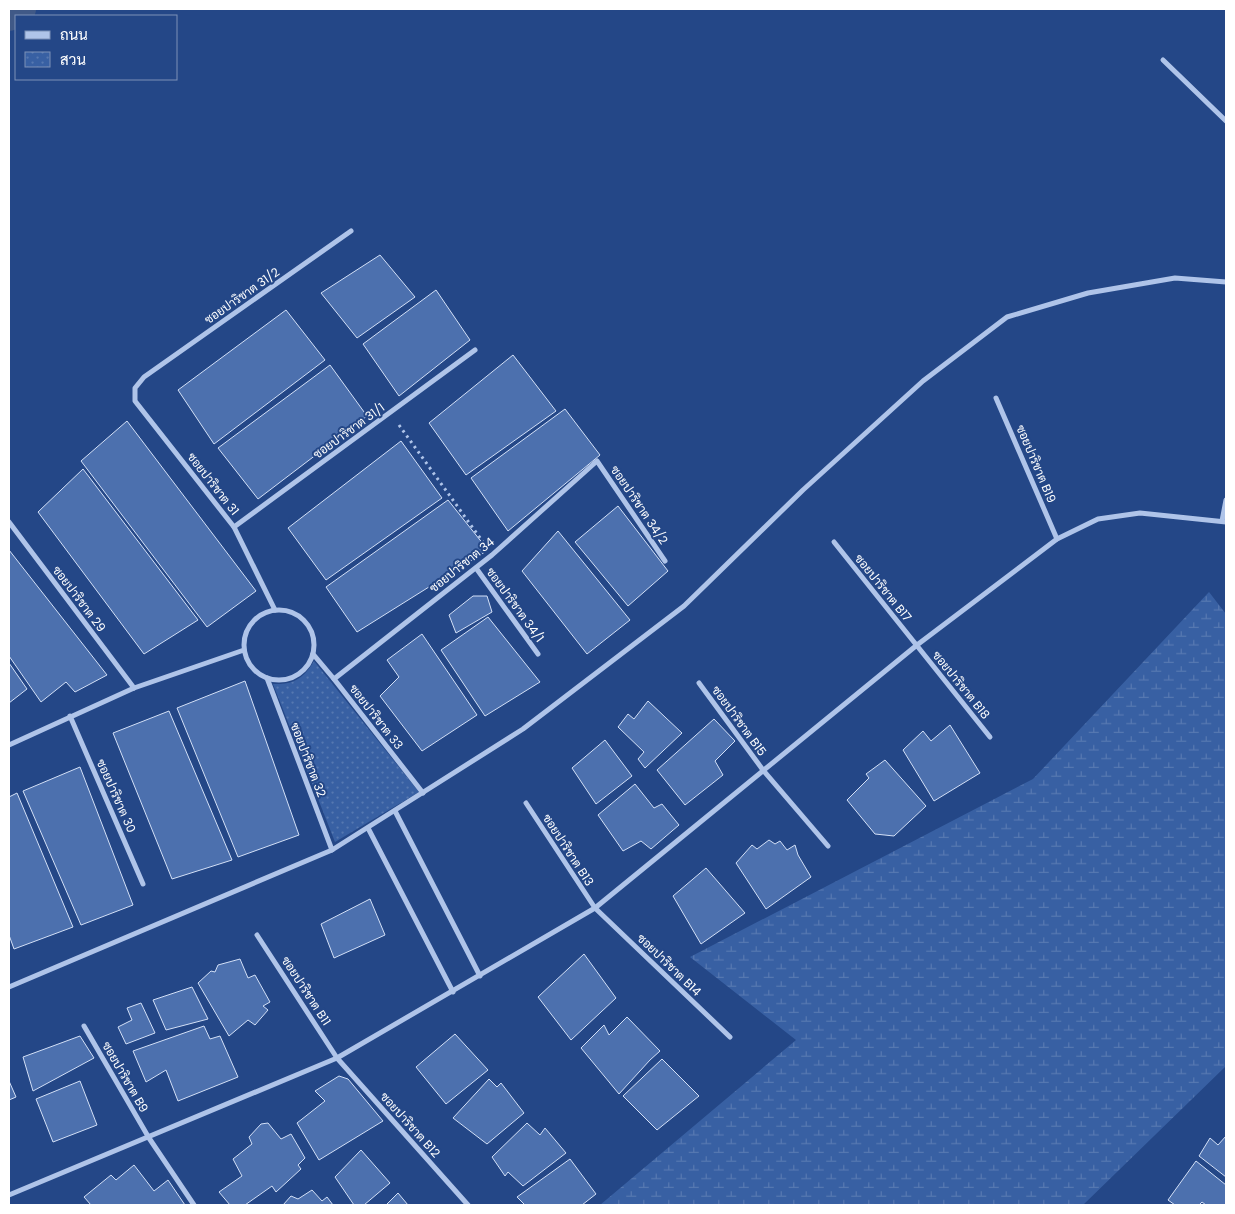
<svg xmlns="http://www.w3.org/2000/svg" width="1235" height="1214" font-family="Poppins,Sarabun,sans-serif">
  <defs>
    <pattern id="wetland-marsh" width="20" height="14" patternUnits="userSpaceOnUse" patternTransform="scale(1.25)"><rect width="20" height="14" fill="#3860a3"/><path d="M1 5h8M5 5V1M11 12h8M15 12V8" fill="none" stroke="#5678b1"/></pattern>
    <pattern id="park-dots" width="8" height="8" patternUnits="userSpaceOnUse" patternTransform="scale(1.25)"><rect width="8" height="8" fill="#3860a3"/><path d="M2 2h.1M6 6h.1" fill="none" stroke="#5678b1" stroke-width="1.8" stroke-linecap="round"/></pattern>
  </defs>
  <rect width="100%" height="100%" fill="#244787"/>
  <polygon fill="url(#wetland-marsh)" points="1209,592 1226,614 1226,1066 1083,1205 600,1205 796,1040 690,957 1033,779"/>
  <path fill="url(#park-dots)" d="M314 661 419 792 335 842 273 684C294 685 304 678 314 661Z"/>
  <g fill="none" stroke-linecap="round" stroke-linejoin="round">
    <polyline stroke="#405987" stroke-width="28" points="9,17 22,9"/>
  </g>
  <g fill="#4c70ae" stroke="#d3e0f7">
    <polygon points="380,255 415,297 357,338 321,293"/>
    <polygon points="436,290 470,340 399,396 363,344"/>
    <polygon points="286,310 325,360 214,444 178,390"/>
    <polygon points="513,355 556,411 466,475 429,423"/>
    <polygon points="330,365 367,416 258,499 218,448"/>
    <polygon points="565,409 600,455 508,531 471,478"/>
    <polygon points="127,421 256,591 207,627 81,461"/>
    <polygon points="401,441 442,498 326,580 288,528"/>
    <polygon points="83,469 198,620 144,654 38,512"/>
    <polygon points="448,500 488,550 357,632 326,587"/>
    <polygon points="618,506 668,571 628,606 575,542"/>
    <polygon points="558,531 630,620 587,654 522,571"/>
    <polygon points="9,550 107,675 75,692 66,682 41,702 9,656"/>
    <polygon points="473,596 487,596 492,612 456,633 449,615"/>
    <polygon points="488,617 540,682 485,716 441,650"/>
    <polygon points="422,634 477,715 422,751 380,696 399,677 387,660"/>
    <polygon points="9,663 27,689 9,703"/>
    <polygon points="245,681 299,835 238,857 177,708"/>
    <polygon points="648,701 682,733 645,768 638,759 644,752 618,727 628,714 634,719"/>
    <polygon points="169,711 232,860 172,879 113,733"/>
    <polygon points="714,719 735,741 715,761 723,775 685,805 657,770"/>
    <polygon points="950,725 980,773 934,801 903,750 923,731 931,741"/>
    <polygon points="605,740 632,776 596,804 572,768"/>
    <polygon points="885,760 926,806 894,836 875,834 847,800 869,778 866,774"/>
    <polygon points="80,767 133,905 81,925 23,791"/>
    <polygon points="635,784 654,808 662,804 679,825 651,849 641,841 623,851 598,815"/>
    <polygon points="17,793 73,927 14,949 9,935 9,797"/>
    <polygon points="769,840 775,844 780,841 787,850 795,845 798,855 811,877 766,909 736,863 752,845 757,849"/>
    <polygon points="706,868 745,913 701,944 673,896"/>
    <polygon points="370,899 385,935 334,958 321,924"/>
    <polygon points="584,954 616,998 571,1040 538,997"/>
    <polygon points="240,959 248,978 255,975 270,1002 263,1006 268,1010 255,1025 248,1020 229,1036 198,983 211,971 215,972 218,965"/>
    <polygon points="192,987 208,1019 166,1030 153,1000"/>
    <polygon points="141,1003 155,1033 126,1044 118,1027 132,1020 127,1008"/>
    <polygon points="627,1017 660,1051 650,1060 619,1094 581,1048 604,1025 609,1035"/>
    <polygon points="204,1026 210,1039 220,1036 238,1077 178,1101 166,1070 146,1082 133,1051"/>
    <polygon points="455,1034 488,1070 446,1104 416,1067"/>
    <polygon points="80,1036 94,1058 33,1091 23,1057"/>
    <polygon points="662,1059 699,1096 657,1130 623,1096"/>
    <polygon points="339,1076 348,1079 383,1121 319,1160 297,1123 325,1101 315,1091"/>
    <polygon points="489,1079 497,1087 501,1083 524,1113 487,1144 453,1118"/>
    <polygon points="9,1081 16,1097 9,1100"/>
    <polygon points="80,1081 97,1125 53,1142 36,1099"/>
    <polygon points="268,1123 281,1139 291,1134 305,1158 298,1165 301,1169 276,1192 272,1186 245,1205 230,1205 219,1192 242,1176 233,1159 252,1144 249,1137 261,1124"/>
    <polygon points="527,1123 540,1135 545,1128 566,1153 523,1186 508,1172 505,1176 492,1157"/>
    <polygon points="1226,1136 1226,1177 1199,1156 1210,1138 1218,1145"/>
    <polygon points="361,1150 390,1183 364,1205 354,1205 335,1177"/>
    <polygon points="570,1159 596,1194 582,1205 525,1205 517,1197"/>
    <polygon points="1196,1161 1226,1185 1226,1205 1206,1205 1202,1202 1199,1205 1175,1205 1168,1200"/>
    <polygon points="134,1165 154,1191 168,1180 185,1205 91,1205 84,1197 111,1175 116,1180"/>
    <polygon points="312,1190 322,1201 327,1197 333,1205 283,1205 291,1196 298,1199"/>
    <polygon points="398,1193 408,1205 386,1205"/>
  </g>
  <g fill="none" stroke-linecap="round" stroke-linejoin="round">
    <polyline stroke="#afc4e9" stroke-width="3" stroke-dasharray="2.5 4" stroke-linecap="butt" points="399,425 483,542"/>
    <g stroke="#afc4e9" stroke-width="5">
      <polyline points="1163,60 1226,121"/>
      <polyline points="996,398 1057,539"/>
      <polyline points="1222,521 1226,500"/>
      <polyline points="9,522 134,688"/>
      <polyline points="234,527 475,350"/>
      <polyline points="834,542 990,737"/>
      <polyline points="476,568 538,654"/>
      <polyline points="275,610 234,527 135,401 135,388 144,377 351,231"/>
      <circle cx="279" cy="645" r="35"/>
      <polyline points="313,654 334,679 423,793"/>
      <polyline points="267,678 332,850"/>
      <polyline points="334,679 492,555 597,461 665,561"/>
      <polyline points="699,683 763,770 828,846"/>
      <polyline points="70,716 143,884"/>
      <polyline points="9,745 134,688 244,650"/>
      <polyline points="526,803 595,908 730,1037"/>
      <polyline points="395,811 480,976"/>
      <polyline points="368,828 453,992"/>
      <polyline points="257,935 337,1058 468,1205"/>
      <polyline points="9,987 332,850 523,729 684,606 803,490 923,381 1007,317 1088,293 1175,278 1226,282"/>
      <polyline points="84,1026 149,1138 194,1205"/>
      <polyline points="9,1195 337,1058 595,908 917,645 1057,539 1098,519 1140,513 1226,522"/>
    </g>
  </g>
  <g text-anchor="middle" stroke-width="4" stroke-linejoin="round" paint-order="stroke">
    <g font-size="12" fill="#fff" stroke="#244787">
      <text transform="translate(242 296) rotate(-35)" y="4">ซอยปาริชาต 31/2</text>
      <text transform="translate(349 431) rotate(-36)" y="4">ซอยปาริชาต 31/1</text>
      <text transform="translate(1036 464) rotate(67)" y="4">ซอยปาริชาต B19</text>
      <text transform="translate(213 484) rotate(52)" y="4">ซอยปาริชาต 31</text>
      <text transform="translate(639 505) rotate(56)" y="4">ซอยปาริชาต 34/2</text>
      <text transform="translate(462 565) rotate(-39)" y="4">ซอยปาริชาต 34</text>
      <text transform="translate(883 588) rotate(51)" y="4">ซอยปาริชาต B17</text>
      <text transform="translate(79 599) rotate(53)" y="4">ซอยปาริชาต 29</text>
      <text transform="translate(515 605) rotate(54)" y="4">ซอยปาริชาต 34/1</text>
      <text transform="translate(961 685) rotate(51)" y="4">ซอยปาริชาต B18</text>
      <text transform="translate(376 717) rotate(52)" y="4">ซอยปาริชาต 33</text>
      <text transform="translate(739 721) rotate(54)" y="4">ซอยปาริชาต B15</text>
      <text transform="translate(308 760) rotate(69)" y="4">ซอยปาริชาต 32</text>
      <text transform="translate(116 796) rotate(66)" y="4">ซอยปาริชาต 30</text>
      <text transform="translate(568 850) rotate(57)" y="4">ซอยปาริชาต B13</text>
      <text transform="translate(669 965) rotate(44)" y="4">ซอยปาริชาต B14</text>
      <text transform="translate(306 991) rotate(57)" y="4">ซอยปาริชาต B11</text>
      <text transform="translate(125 1077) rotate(60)" y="4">ซอยปาริชาต B9</text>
      <text transform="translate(410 1125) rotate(48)" y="4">ซอยปาริชาต B12</text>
    </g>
  </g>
  <rect width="1235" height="1214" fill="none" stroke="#ffffff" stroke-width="20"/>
  <rect x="15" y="15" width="162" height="65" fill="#244787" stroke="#7c91b7"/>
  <rect x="25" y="31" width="25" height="8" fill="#afc4e9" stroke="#7c91b7"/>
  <text x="60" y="40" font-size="15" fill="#ffffff">ถนน</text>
  <rect x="25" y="52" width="25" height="15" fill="url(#park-dots)" stroke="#7c91b7"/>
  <text x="60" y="65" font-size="15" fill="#ffffff">สวน</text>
</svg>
